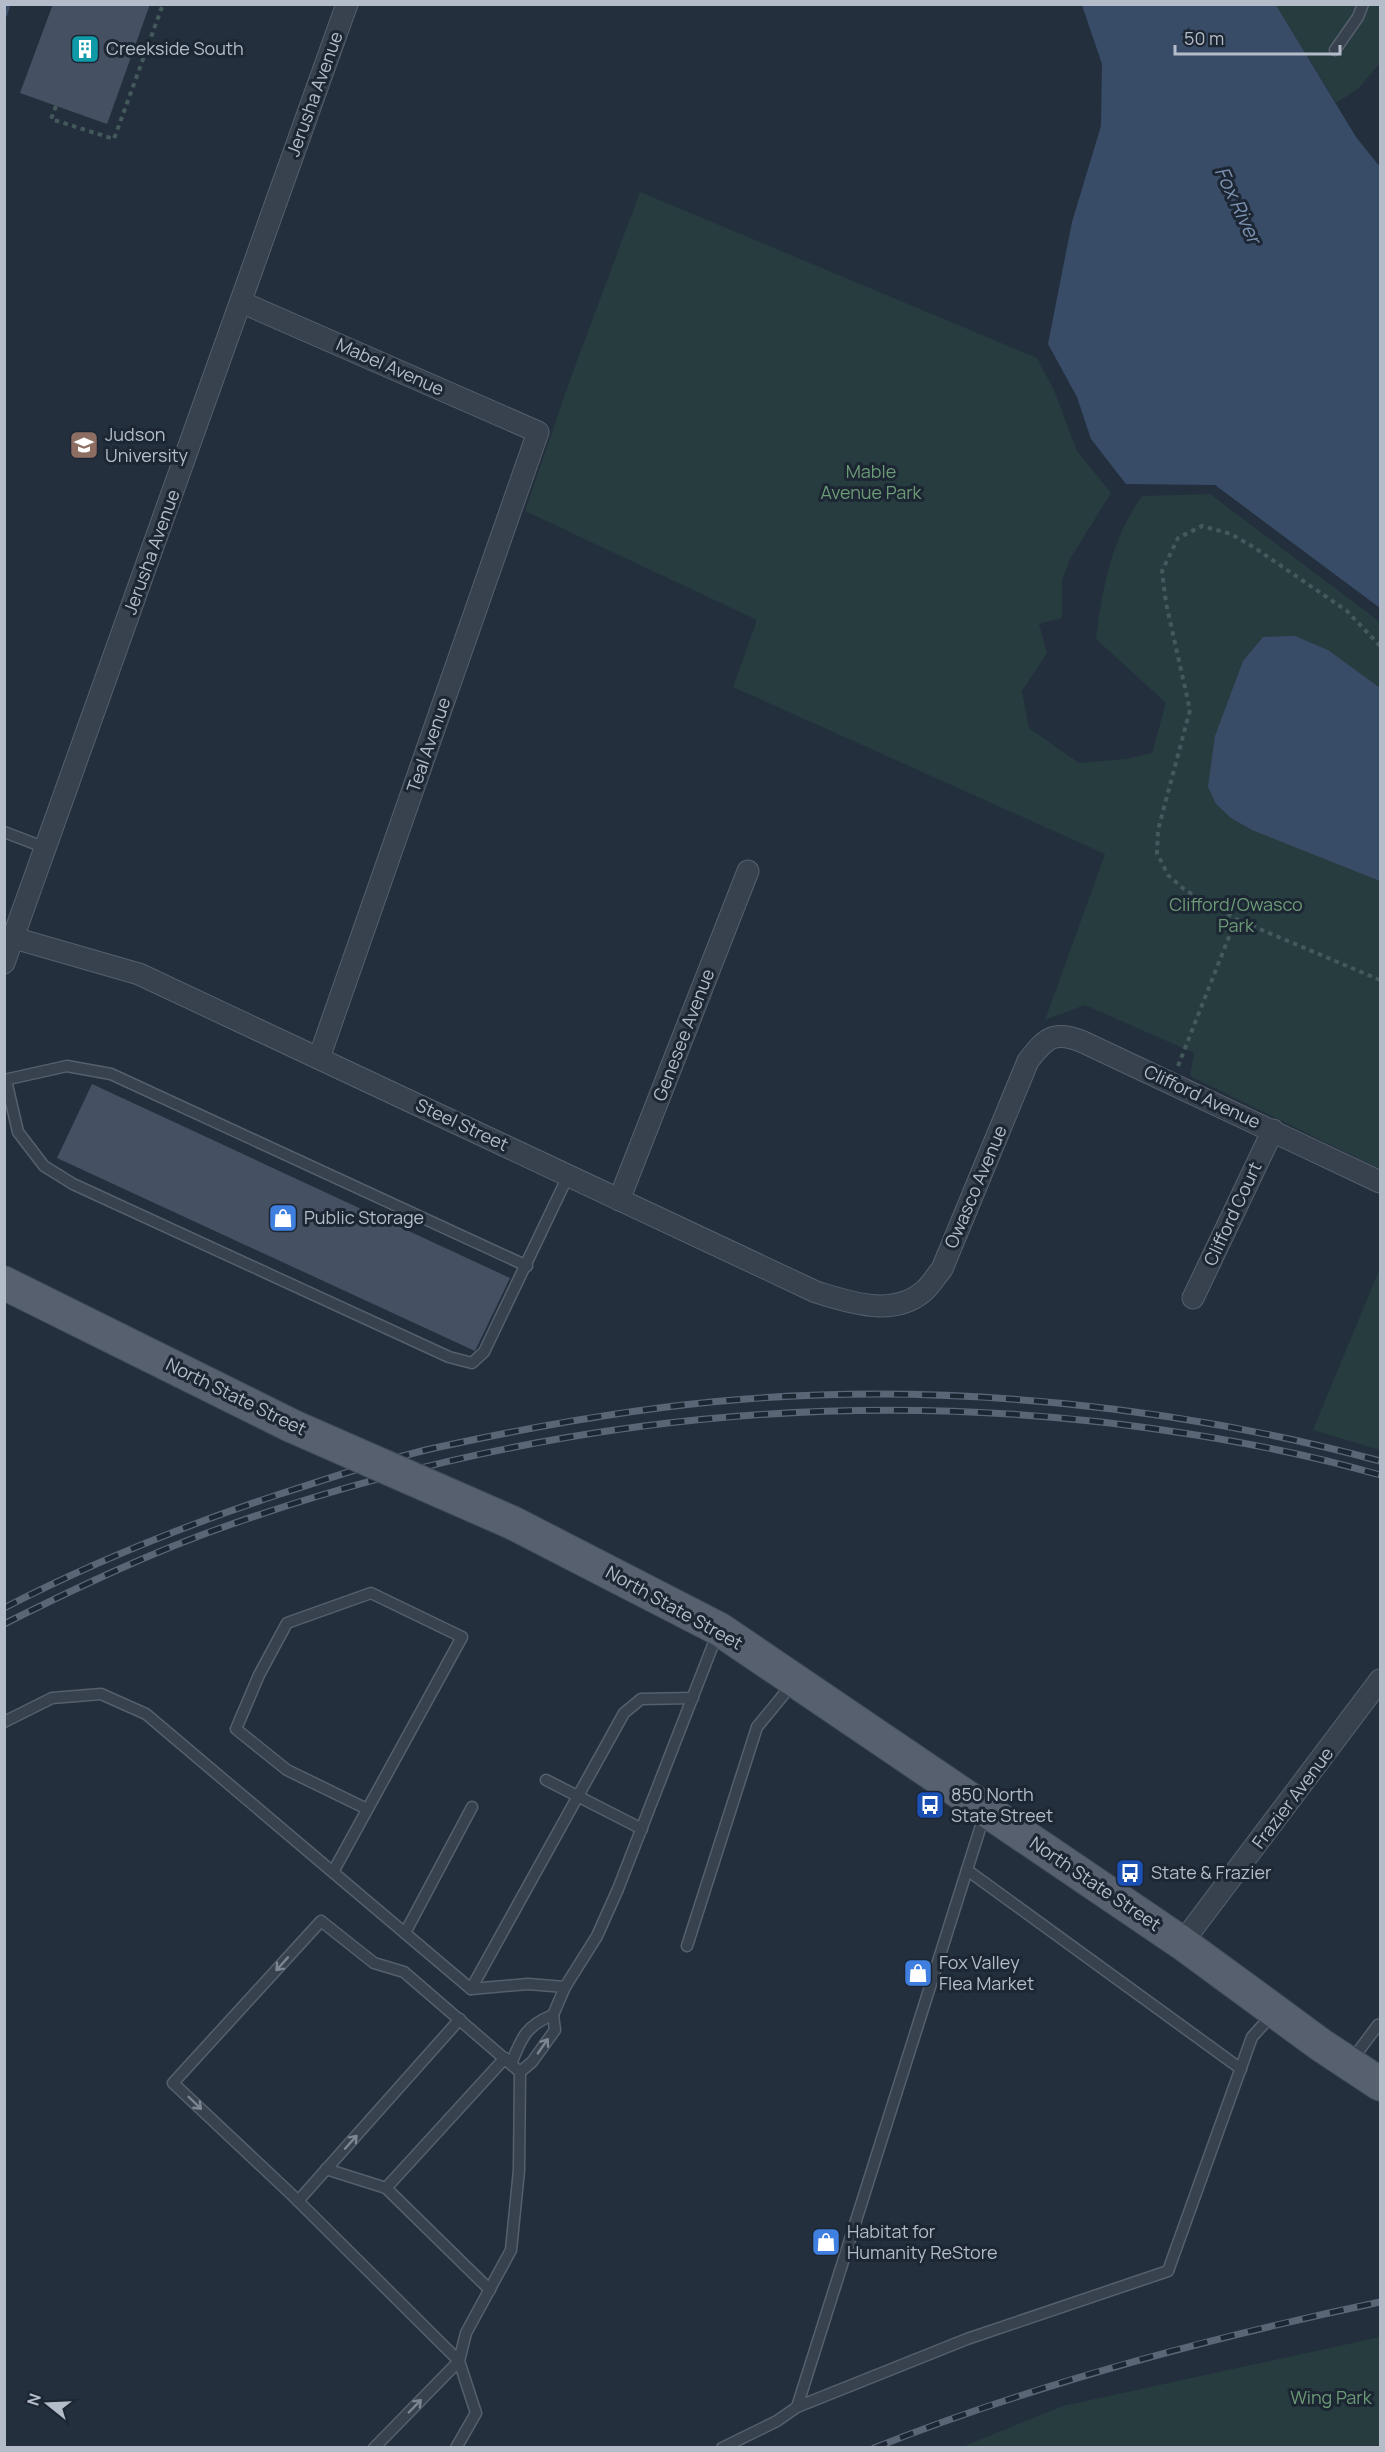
<svg xmlns="http://www.w3.org/2000/svg" width="1385" height="2452" font-family="Manrope,sans-serif">
  <rect width="100%" height="100%" fill="#242f3e"/>
  <g fill="#263c3f">
    <polygon points="1276,5 1380,5 1380,63 1358,89 1336,103"/>
    <path d="M640 192 1037 358 1054 390 1077 451 1111 493 1070 559 1062 581V618L1039 624 1047 653 1022 691 1029 728 1079 763 1126 759 1152 753 1166 703 1096 639C1102 589 1112 537 1142 496L1210 494 1380 622V1169L1190 1076 1194 1053 1085 1005 1045 1020 1105 854 733 687 757 620 525 511 571 377Z"/>
    <polygon points="1380,1268 1380,1450 1313,1430"/>
    <polygon points="1380,2337 1380,2447 962,2447 1063,2406"/>
  </g>
  <g fill="#394c67">
    <polygon points="1082,5 1276,5 1356,137 1380,167 1380,608 1215,485 1126,484 1091,439 1077,397 1048,344 1072,222 1101,126 1102,64"/>
    <polygon points="1295,636 1328,650 1380,688 1380,881 1252,830 1231,818 1216,804 1208,787 1215,736 1243,661 1263,637"/>
  </g>
  <g fill="none" stroke-linecap="round" stroke-linejoin="round">
    <polyline stroke="#394c67" stroke-width="7" points="4,14 7,4"/>
  </g>
  <g fill="#455162">
    <polygon points="53,4 150,4 107,124 20,93"/>
    <polygon points="92,1084 510,1278 475,1351 57,1158"/>
  </g>
  <g fill="none" stroke-linecap="round" stroke-linejoin="round">
    <g stroke="#565f6c" stroke-width="13">
      <g id="service">
        <polyline points="1335,50 1358,17 1363,4"/>
        <polyline points="4,832 46,848"/>
        <polyline points="4,1080 67,1066 111,1074 527,1266"/>
        <polyline points="6,1080 18,1132 44,1166 73,1184 449,1357 472,1363 484,1352 568,1176"/>
        <polyline points="4,1722 52,1698 101,1694 146,1714 471,1989 528,1984 565,1987 597,1936 618,1889 718,1632"/>
        <polyline points="546,1780 642,1829"/>
        <polyline points="985,1813 797,2407 967,2339 1168,2271 1252,2037 1273,2014"/>
        <polyline points="967,1870 1241,2069"/>
        <polyline points="333,1872 462,1637 371,1593 287,1623 259,1675 236,1729 287,1770 367,1809"/>
        <polyline points="405,1933 472,1807"/>
        <polyline points="687,1946 757,1727 794,1682"/>
        <polyline points="471,1989 624,1713 641,1699 693,1698"/>
        <polyline points="1351,2061 1378,2025 1380,2026"/>
        <path d="M511 2064C521 2039 526 2025 553 2015"/>
        <polyline points="520,2072 532,2062 555,2030 553,2015 565,1987"/>
        <polyline points="326,2169 386,2188 490,2290"/>
        <polyline points="386,2188 505,2058"/>
        <polyline points="298,2201 460,2019"/>
        <polyline points="374,2448 459,2361 466,2333 511,2250 519,2170 520,2072 404,1972 374,1963 321,1921 173,2083 290,2193 459,2361 476,2413 456,2448"/>
        <polyline points="722,2448 777,2421 797,2407"/>
      </g>
    </g>
    <g stroke="#565f6c" stroke-width="23">
      <g id="minor">
        <polyline points="241,302 538,432 319,1058"/>
        <path d="M14 938 139 974 816 1292C850 1302 893 1318 924 1291 931 1285 936 1276 942 1269L1028 1061C1045 1039 1053 1030 1081 1041L1380 1182"/>
        <polyline points="4,963 347,4"/>
        <polyline points="619,1200 748,871"/>
        <polyline points="1193,1298 1273,1130"/>
        <polyline points="1182,1943 1380,1680"/>
      </g>
    </g>
    <g stroke="#414a57" stroke-width="35">
      <g id="primary">
        <polyline points="4,1283 292,1426"/>
        <polyline points="513,1523 719,1629 1182,1943 1321,2045 1380,2084"/>
      </g>
    </g>
    <g stroke="#44595c" stroke-width="4" stroke-dasharray="4.5 4.5" stroke-linecap="butt">
      <polyline points="56,106 51,119 114,139 163,4"/>
      <polyline points="1380,646 1347,611 1255,548 1231,534 1202,526 1178,538 1162,571 1166,603 1190,710 1158,830 1157,853 1168,875 1185,890 1236,919 1380,980"/>
      <polyline points="1178,1066 1236,919"/>
    </g>
    <use href="#service" stroke="#38414e" stroke-width="10"/>
    <use href="#minor" stroke="#38414e" stroke-width="21"/>
    <use href="#primary" stroke="#56606e" stroke-width="33"/>
    <g stroke="#5a6575" stroke-width="7">
      <g id="rail">
        <path d="M4 1608C93 1562 186 1525 280 1494 330 1478 379 1461 430 1449 534 1426 640 1407 746 1399 953 1383 1180 1407 1380 1461"/>
        <path d="M4 1624C78 1587 154 1551 232 1524 514 1426 804 1389 1101 1422 1195 1433 1290 1449 1380 1475"/>
        <path d="M874 2448C1038 2383 1208 2338 1380 2302"/>
      </g>
    </g>
    <use href="#rail" stroke="#1d2633" stroke-width="4.5" stroke-dasharray="14" stroke-linecap="butt"/>
    <g stroke="#414a57" stroke-width="35" stroke-linecap="butt">
      <polyline id="primary-bridge" points="292,1426 513,1523"/>
    </g>
    <use href="#primary-bridge" stroke="#56606e" stroke-width="33"/>
  </g>
  <defs><path id="oneway-shaft" d="M-6 0H5M1.5-3L5.5 0L1.5 3" fill="none" stroke-width="1.6" stroke-linecap="round" stroke-linejoin="round" transform="scale(1.5)"/></defs>
  <g stroke="#7c8592">
    <use href="#oneway-shaft" transform="translate(282 1964) rotate(132)"/>
    <use href="#oneway-shaft" transform="translate(543 2046) rotate(-55)"/>
    <use href="#oneway-shaft" transform="translate(195 2103) rotate(44)"/>
    <use href="#oneway-shaft" transform="translate(351 2142) rotate(-48)"/>
    <use href="#oneway-shaft" transform="translate(415 2406) rotate(-46)"/>
  </g>
  <defs>
    <g id="building-square" transform="scale(1.5)"><rect x="-9" y="-9" width="18" height="18" rx="4" fill="#0f9aa8" stroke="#1d2633"/><path d="M-4-6H4V6H1V3H-1V6H-4ZM-2.5-4.3h1.7v1.8h-1.7ZM.8-4.3h1.7v1.8H.8ZM-2.5-1h1.7V.8h-1.7ZM.8-1h1.7V.8H.8Z" fill="#fff"/></g>
    <g id="university-square" transform="scale(1.5)"><rect x="-9" y="-9" width="18" height="18" rx="4" fill="#8d6e63" stroke="#1d2633"/><path d="M0-5L7-2L0 1L-7-2ZM-4 1L0 2.5L4 1V4Q0 6-4 4Z" fill="#fff"/></g>
    <g id="shop-square" transform="scale(1.5)"><rect x="-9" y="-9" width="18" height="18" rx="4" fill="#3f7fe0" stroke="#1d2633"/><path d="M-5-2.5h2.3a2.7 3.5 0 0 1 5.4 0H5L5.5 6h-11ZM-1.5-2.5h3a1.5 2.3 0 0 0-3 0Z" fill="#fff"/></g>
    <g id="bus-square" transform="scale(1.5)"><rect x="-9" y="-9" width="18" height="18" rx="4" fill="#1a4fb4" stroke="#1d2633"/><path d="M-5-6H5V4H4V6H2V4H-2V6H-4V4H-5ZM-3.5-4V0h7V-4ZM-3.5 1.2v1.5H-2V1.2ZM2 1.2v1.5H3.5V1.2Z" fill="#fff"/></g>
  </defs>
  <g fill-rule="evenodd">
    <use href="#building-square" x="85" y="49"/>
    <use href="#university-square" x="84" y="445"/>
    <use href="#shop-square" x="283" y="1218"/>
    <use href="#bus-square" x="930" y="1805"/>
    <use href="#bus-square" x="1130" y="1873"/>
    <use href="#shop-square" x="918" y="1973"/>
    <use href="#shop-square" x="826" y="2242"/>
  </g>
  <g text-anchor="middle" stroke-width="6" stroke-linejoin="round" paint-order="stroke">
    <g font-size="18" fill="#b4bcc9" stroke="#1d2633" text-anchor="start">
      <text x="106" y="55">Creekside South</text>
      <text x="105" y="441">Judson<tspan x="105" dy="21">University</tspan></text>
      <text x="304" y="1224">Public Storage</text>
      <text x="951" y="1801">850 North<tspan x="951" dy="21">State Street</tspan></text>
      <text x="1151" y="1879">State &amp; Frazier</text>
      <text x="939" y="1969">Fox Valley<tspan x="939" dy="21">Flea Market</tspan></text>
      <text x="847" y="2238">Habitat for<tspan x="847" dy="21">Humanity ReStore</tspan></text>
    </g>
    <g font-size="18" fill="#b4bcc9" stroke="#1d2633">
      <text transform="translate(315 94) rotate(-70)" y="6">Jerusha Avenue</text>
      <text transform="translate(390 367) rotate(24)" y="6">Mabel Avenue</text>
      <text transform="translate(152 552) rotate(-70)" y="6">Jerusha Avenue</text>
      <text transform="translate(429 745) rotate(-71)" y="6">Teal Avenue</text>
      <text transform="translate(684 1035) rotate(-69)" y="6">Genesee Avenue</text>
      <text transform="translate(1202 1097) rotate(25)" y="6">Clifford Avenue</text>
      <text transform="translate(462 1125) rotate(25)" y="6">Steel Street</text>
      <text transform="translate(976 1187) rotate(-67)" y="6">Owasco Avenue</text>
      <text transform="translate(1233 1214) rotate(-65)" y="6">Clifford Court</text>
      <text transform="translate(236 1397) rotate(26)" y="6">North State Street</text>
      <text transform="translate(674 1608) rotate(29)" y="6">North State Street</text>
      <text transform="translate(1293 1798) rotate(-53)" y="6">Frazier Avenue</text>
      <text transform="translate(1095 1884) rotate(34)" y="6">North State Street</text>
    </g>
    <g font-size="18" fill="#6b9a76" stroke="#1d2633">
      <text x="871" y="478">Mable<tspan x="871" dy="21">Avenue Park</tspan></text>
      <text x="1236" y="911">Clifford/Owasco<tspan x="1236" dy="21">Park</tspan></text>
      <text x="1331" y="2404">Wing Park</text>
    </g>
    <g font-size="20" font-style="italic" fill="#7c92b1" stroke="#1d2633">
      <text transform="translate(1238 205) rotate(65)" y="7">Fox River</text>
    </g>
  </g>
  <rect width="1385" height="2452" fill="none" stroke="#b4bcc9" stroke-width="12"/>
  <g transform="translate(48 2404) rotate(288)" stroke="#1d2633" stroke-width="4.5" paint-order="stroke">
  <path d="M0-4.5L10 22L0 15L-10 22Z" fill="#b4bcc9"/>
  <text y="-9" font-size="16" font-weight="bold" text-anchor="middle" fill="#b4bcc9">N</text>
  </g>
  <path d="M1175 45v9h165v-9" fill="none" stroke="#b4bcc9" stroke-width="3"/>
  <text x="1184" y="45" font-size="18" fill="#b4bcc9" stroke="#1d2633" stroke-width="4.5" paint-order="stroke">50 m</text>
</svg>
